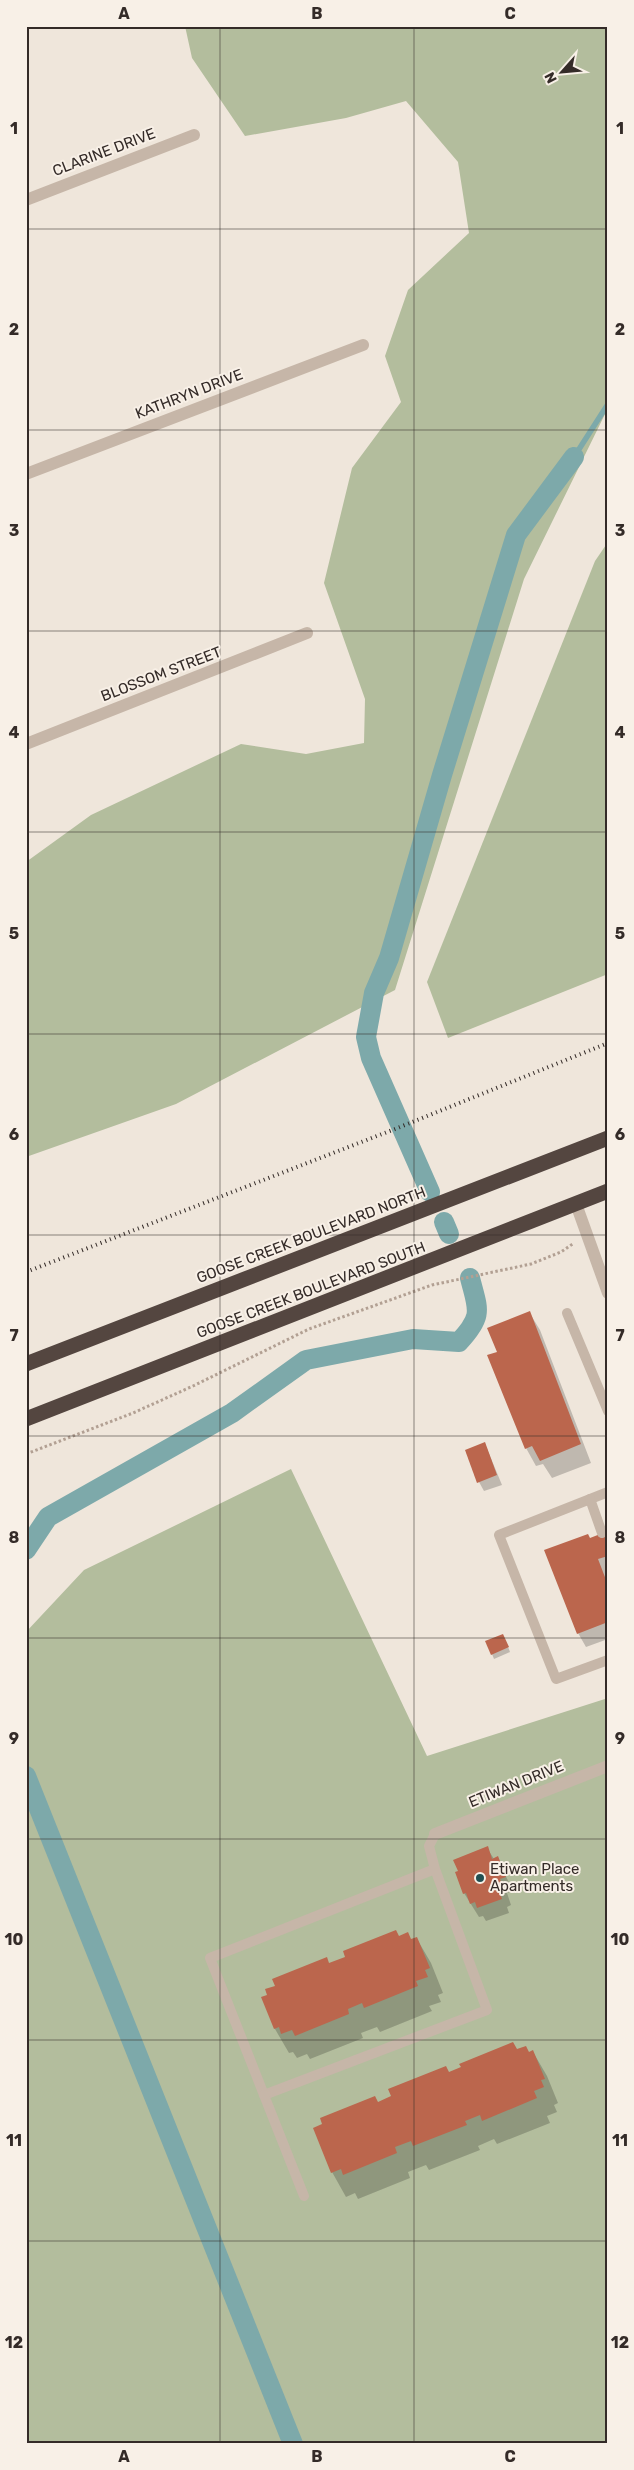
<svg xmlns="http://www.w3.org/2000/svg" width="634" height="2470" font-family="Rubik,sans-serif">
  <rect width="100%" height="100%" fill="#efe6db"/>
  <g fill="#b3bd9d">
    <polygon points="185,26 608,26 608,408 524,579 395,990 176,1104 26,1157 26,862 91,815 241,744 306,754 364,743 365,699 324,583 352,468 401,402 385,356 408,290 469,233 458,162 406,101 346,118 245,136 192,58"/>
    <polygon points="608,542 608,974 448,1038 427,982 595,561"/>
    <polygon points="291,1469 427,1756 608,1698 608,2444 26,2444 26,1632 84,1570"/>
  </g>
  <g fill="#0003">
    <polygon points="529,1312 540,1330 591,1463 552,1478 543,1464 536,1466 526,1448"/>
    <polygon points="485,1444 502,1485 484,1491 479,1482"/>
    <polygon points="608,1532 608,1573 605,1574 608,1581 608,1639 586,1647 578,1633 590,1539"/>
    <polygon points="505,1639 510,1652 494,1659 492,1654"/>
    <polygon points="487,1848 494,1859 497,1858 513,1891 507,1893 511,1905 507,1907 509,1913 486,1921 483,1916 479,1917 464,1893"/>
    <polygon points="399,1937 412,1941 417,1939 431,1963 443,1993 438,1995 441,2002 429,2006 432,2011 380,2032 377,2027 361,2033 363,2038 310,2059 307,2054 297,2058 293,2052 289,2053 275,2029 263,1998 330,1964"/>
    <polygon points="517,2051 529,2053 533,2052 547,2076 558,2103 554,2105 557,2112 547,2116 550,2123 497,2144 494,2139 478,2146 480,2150 429,2170 426,2165 408,2172 410,2178 358,2199 355,2193 346,2197 332,2172 378,2103 449,2073"/>
  </g>
  <g fill="none" stroke-linecap="round" stroke-linejoin="round">
    <polyline stroke="#7da9aa" stroke-width="5.5" points="574,457 608,404"/>
    <g stroke="#7da9aa" stroke-width="20">
      <polyline points="430,1192 371,1058 366,1037 374,993 389,958 442,775 516,535 574,457"/>
      <polyline points="444,1222 449,1234"/>
      <path d="M26 1550 48 1517 232 1413 306 1360 413 1339 459 1342C484 1315 478 1310 470 1278"/>
      <polyline points="26,1776 293,2444"/>
    </g>
  </g>
  <g fill="#bb664d">
    <polygon points="530,1311 581,1444 540,1461 532,1446 525,1449 487,1355 497,1352 487,1328"/>
    <polygon points="485,1442 497,1475 477,1483 465,1450"/>
    <polygon points="608,1531 608,1556 598,1559 608,1585 608,1622 577,1634 544,1550 588,1534 590,1538"/>
    <polygon points="503,1634 509,1647 491,1655 485,1641"/>
    <polygon points="488,1846 492,1859 498,1856 506,1877 500,1879 504,1891 500,1893 502,1899 477,1908 475,1902 470,1904 466,1893 463,1894 455,1872 458,1871 453,1860"/>
    <polygon points="396,1930 399,1936 408,1932 411,1939 417,1937 430,1968 425,1970 428,1977 416,1981 418,1986 364,2008 362,2003 348,2009 349,2014 295,2036 292,2030 281,2034 279,2027 274,2029 261,1997 267,1995 265,1989 275,1986 272,1979 327,1957 329,1963 345,1957 343,1951"/>
    <polygon points="513,2042 517,2049 526,2046 529,2052 533,2050 545,2079 541,2080 544,2087 534,2091 537,2098 482,2121 480,2115 465,2121 467,2125 413,2146 411,2141 395,2147 397,2153 343,2175 341,2169 331,2173 313,2128 322,2124 320,2118 375,2096 378,2102 391,2096 388,2089 446,2066 449,2072 461,2067 459,2064"/>
  </g>
  <g fill="none" stroke-linecap="round" stroke-linejoin="round">
    <polyline stroke="#b2a093" stroke-width="3" stroke-dasharray="2.5 2.5" stroke-linecap="butt" points="26,1454 133,1413 193,1386 309,1329 432,1285 531,1264 561,1252 574,1243"/>
    <g stroke="#c6b6a8" stroke-width="10">
      <polyline points="567,1313 608,1411"/>
      <polyline points="608,1492 499,1535 556,1679 608,1660"/>
      <polyline points="590,1499 602,1533"/>
      <polyline points="435,1869 210,1958 264,2095 487,2010 435,1869 429,1846 435,1834"/>
      <polyline points="264,2095 304,2196"/>
    </g>
    <g stroke="#c6b6a8" stroke-width="12">
      <polyline points="26,200 194,135"/>
      <polyline points="26,474 363,345"/>
      <polyline points="26,744 307,633"/>
      <polyline points="576,1204 608,1293"/>
      <polyline points="435,1834 608,1766"/>
    </g>
    <g stroke="#544640" stroke-width="15">
      <polyline points="26,1364 608,1138"/>
      <polyline points="26,1419 608,1191"/>
    </g>
    <polyline stroke="#342b28" stroke-width="4" stroke-dasharray="1 4" stroke-linecap="butt" points="26,1272 395,1129 608,1043"/>
  </g>
  <path fill="none" stroke="#342b28" stroke-width="1" stroke-opacity="0.55" d="M220 26V2444M414 26V2444M26 229H608M26 430H608M26 631H608M26 832H608M26 1034H608M26 1235H608M26 1436H608M26 1638H608M26 1839H608M26 2040H608M26 2241H608"/>
  <circle fill="#214f52" stroke="#f8f0e7" stroke-width="2" cx="480" cy="1878" r="5"/>
  <g text-anchor="middle" stroke-width="4" stroke-linejoin="round" paint-order="stroke">
    <g font-size="15" fill="#342b28" stroke="#f8f0e7">
      <text transform="translate(104 152) rotate(-21)" y="5">CLARINE DRIVE</text>
      <text transform="translate(189 394) rotate(-21)" y="5">KATHRYN DRIVE</text>
      <text transform="translate(161 674) rotate(-21)" y="5">BLOSSOM STREET</text>
      <text transform="translate(311 1235) rotate(-21)" y="5">GOOSE CREEK BOULEVARD NORTH</text>
      <text transform="translate(311 1290) rotate(-21)" y="5">GOOSE CREEK BOULEVARD SOUTH</text>
      <text transform="translate(516 1784) rotate(-22)" y="5">ETIWAN DRIVE</text>
    </g>
    <g font-size="15" fill="#342b28" stroke="#f8f0e7" text-anchor="start">
      <text x="490" y="1874">Etiwan Place<tspan x="490" dy="17">Apartments</tspan></text>
    </g>
  </g>
  <rect width="634" height="2470" fill="none" stroke="#f8f0e7" stroke-width="55"/>
  <g transform="translate(562 72) rotate(243)" stroke="#f8f0e7" stroke-width="4" paint-order="stroke">
  <path d="M0-4L9 19L0 12L-9 19Z" fill="#342b28"/>
  <text y="-8" font-size="14" font-weight="bold" text-anchor="middle" fill="#342b28">N</text>
  </g>
  <rect x="28" y="28" width="578" height="2414" fill="none" stroke="#342b28" stroke-width="2"/>
  <g font-size="16" text-anchor="middle" font-weight="bold" fill="#342b28">
    <text x="124" y="19">A</text>
    <text x="317" y="19">B</text>
    <text x="510" y="19">C</text>
    <text x="14" y="134">1</text>
    <text x="620" y="134">1</text>
    <text x="14" y="335">2</text>
    <text x="620" y="335">2</text>
    <text x="14" y="536">3</text>
    <text x="620" y="536">3</text>
    <text x="14" y="738">4</text>
    <text x="620" y="738">4</text>
    <text x="14" y="939">5</text>
    <text x="620" y="939">5</text>
    <text x="14" y="1140">6</text>
    <text x="620" y="1140">6</text>
    <text x="14" y="1341">7</text>
    <text x="620" y="1341">7</text>
    <text x="14" y="1543">8</text>
    <text x="620" y="1543">8</text>
    <text x="14" y="1744">9</text>
    <text x="620" y="1744">9</text>
    <text x="14" y="1945">10</text>
    <text x="620" y="1945">10</text>
    <text x="14" y="2146">11</text>
    <text x="620" y="2146">11</text>
    <text x="14" y="2348">12</text>
    <text x="620" y="2348">12</text>
    <text x="124" y="2462">A</text>
    <text x="317" y="2462">B</text>
    <text x="510" y="2462">C</text>
  </g>
</svg>
